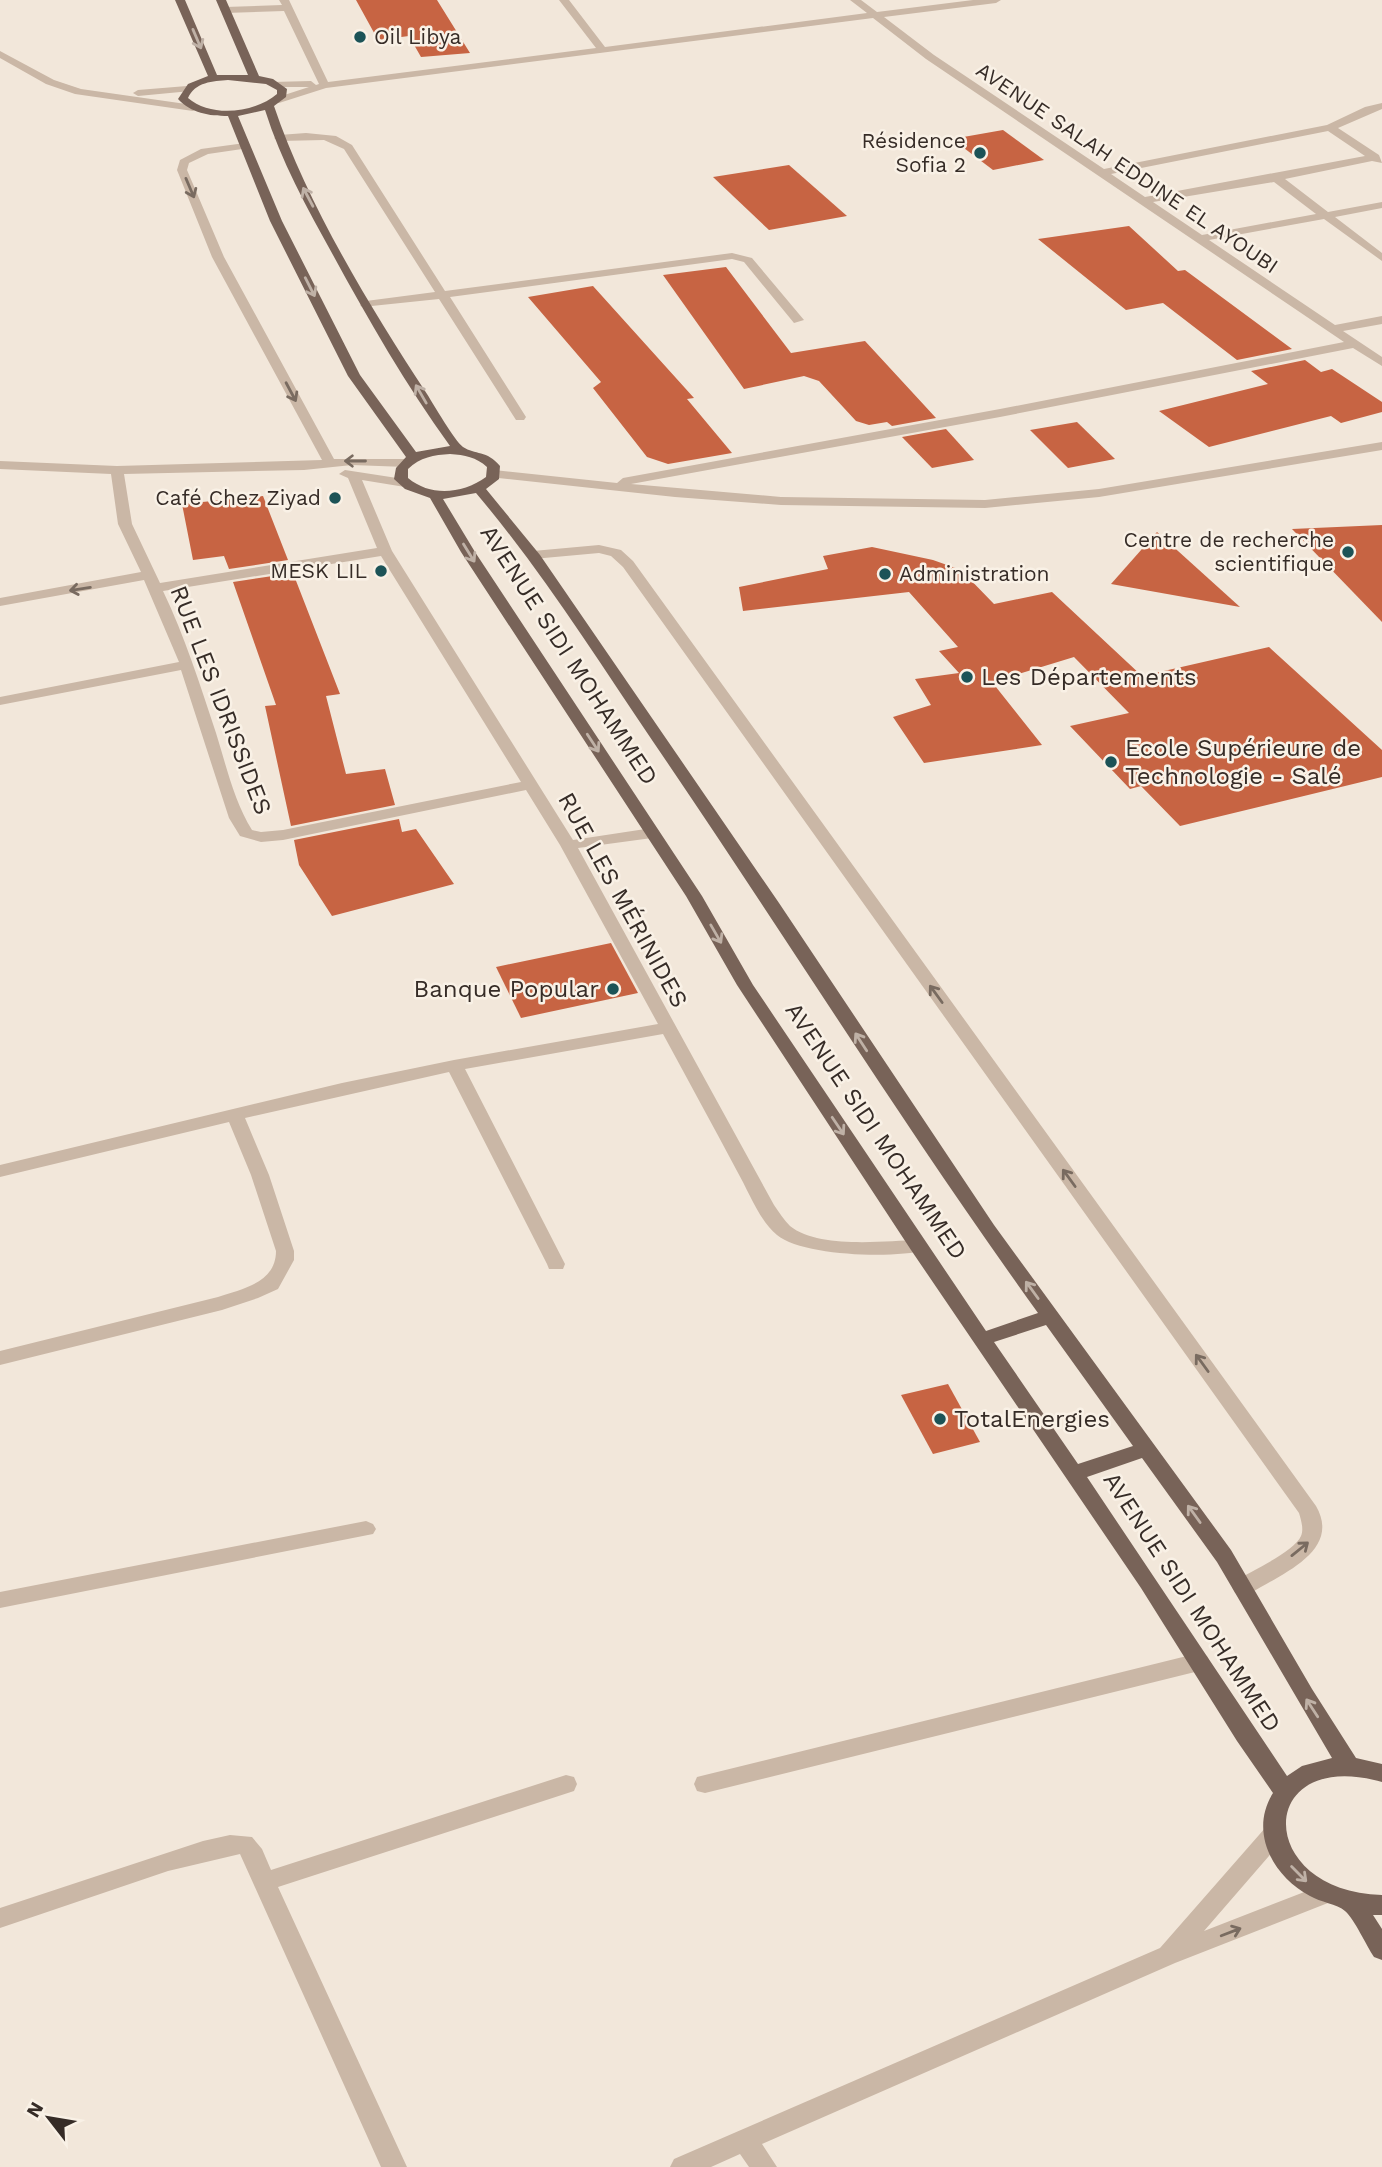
<svg xmlns="http://www.w3.org/2000/svg" width="1382" height="2167" font-family="'Work Sans',sans-serif">
  <rect width="100%" height="100%" fill="#f2e7da"/>
  <g fill="#c76443">
    <polygon points="356,0 437,0 470,53 421,57 409,36 378,40"/>
    <polygon points="1003,130 1044,160 993,170 952,139"/>
    <polygon points="789,165 847,216 769,230 713,177"/>
    <polygon points="1129,226 1178,271 1185,270 1292,349 1237,360 1163,303 1126,310 1038,239"/>
    <polygon points="726,267 791,353 865,341 936,418 892,426 887,422 869,425 856,421 819,381 804,376 744,389 663,275"/>
    <polygon points="593,286 694,398 687,399 732,453 668,464 647,457 593,388 601,382 528,297"/>
    <polygon points="1305,360 1321,372 1332,369 1382,402 1382,412 1341,423 1331,416 1209,447 1159,411 1268,384 1251,371"/>
    <polygon points="1077,422 1115,459 1068,468 1030,430"/>
    <polygon points="946,429 974,460 932,468 902,437"/>
    <polygon points="263,496 288,560 229,569 224,556 193,560 182,504"/>
    <polygon points="1382,525 1382,622 1292,529"/>
    <polygon points="1157,532 1240,607 1111,584"/>
    <polygon points="872,547 933,560 961,570 994,604 1052,592 1142,676 1269,647 1382,750 1382,777 1180,826 1141,786 1130,789 1070,726 1129,713 1074,657 992,682 1042,745 924,763 893,717 931,705 915,679 959,673 939,651 958,647 909,592 743,611 739,587 828,569 823,556"/>
    <polygon points="293,573 340,694 326,696 346,774 385,769 395,805 291,826 265,706 276,705 233,582"/>
    <polygon points="399,819 402,832 416,829 454,884 332,916 299,865 294,840"/>
    <polygon points="611,943 638,993 521,1018 496,967"/>
    <polygon points="948,1384 980,1442 933,1454 901,1395"/>
  </g>
  <g fill="none" stroke-linecap="round" stroke-linejoin="round">
    <g fill="#cab7a6" fill-rule="evenodd">
      <path d="M279 0H289L328 82 596 48 559 0H569L605 47 867 13 850 0H861L877 12 973 0H1001L996 3 884 17 934 55 1104 169 1327 125 1365 107 1382 103V109L1338 128 1379 155 1382 163 1372 161 1285 179 1328 212 1382 202V208L1335 217 1382 253V261L1324 219 1209 240 1335 325 1382 316V324L1343 331 1382 357V366L1353 348 1000 417 631 484 781 497 985 500 1099 489 1382 442V450L1099 497 985 508 781 505 675 497 489 477 488 474 494 470 617 483 623 478 1000 409 1344 342 926 59 873 18 326 88 279 103 275 102V98L309 87H276L271 84 272 82 311 81 316 85 319 84 284 11 225 13 220 10 225 7 282 5ZM1328 131 1365 156 1145 197 1111 174ZM1274 182 1316 214 1202 235 1153 202Z"/>
      <polygon points="0,51 54,80 81,89 193,105 198,108 193,111 75,94 46,84 0,58"/>
      <polygon points="187,86 192,89 191,91 138,96 133,93 138,90"/>
      <polygon points="306,133 336,136 352,145 445,291 732,253 752,258 804,320 794,323 744,262 732,259 450,297 526,417 524,420 516,420 439,299 362,307 360,305 366,301 435,292 344,149 324,140 279,141 274,138 279,135"/>
      <path d="M245 143 250 146 249 148 208 154 189 163 187 170 224 257 334 459H406L412 463 406 467 352 465 304 470 124 474 132 524 160 583 377 548 348 478 339 474 345 470 410 480 412 483 405 487 362 480 392 551 573 840 652 828 660 833 652 838 578 848 774 1205C779 1212 784 1220 790 1226 818 1249 884 1241 918 1240L925 1242 927 1246 925 1250C894 1259 802 1256 777 1235 759 1220 749 1192 737 1171 713 1126 688 1080 663 1034L465 1069 565 1264 563 1269H549L547 1264 449 1072 245 1118 269 1175 294 1251V1260L278 1289 258 1298 222 1310 0 1365V1351L218 1297C242 1289 276 1283 276 1251L251 1175 229 1122 0 1177V1165L342 1083 454 1060 658 1024 560 845 526 790 283 840 261 842 240 836 229 818 181 670 0 705V697L179 662 144 580 0 606V598L141 572 118 524 111 474 0 469V461L117 466 322 460 212 257 177 170 180 160 201 149ZM381 556 521 782 283 830 261 832 252 830C234 801 226 765 216 733 200 685 185 637 163 591Z"/>
      <path d="M599 545 621 550 633 561 1316 1506C1342 1551 1281 1574 1251 1593L1243 1595 1235 1593 1232 1587 1235 1581C1251 1571 1294 1552 1301 1536 1304 1529 1301 1520 1299 1513L623 567 611 556 599 553 533 559 526 555 533 551Z"/>
      <polygon points="366,1521 373,1524 376,1529 373,1534 0,1608 0,1592"/>
      <polygon points="1199,1653 1207,1656 1210,1662 1207,1668 1199,1671 705,1793 697,1791 694,1784 697,1777 705,1775"/>
      <polygon points="566,1775 574,1777 577,1784 574,1791 278,1887 407,2167 381,2167 240,1854 168,1871 0,1928 0,1908 203,1841 230,1835 252,1837 262,1849 271,1870"/>
      <polygon points="1274,1824 1282,1827 1286,1834 1282,1841 1204,1931 1325,1884 1333,1887 1337,1894 1333,1901 1175,1963 762,2144 777,2167 749,2167 740,2154 711,2167 670,2167 674,2159 1160,1948 1266,1827"/>
    </g>
    <path fill="#786358" fill-rule="evenodd" d="M175 0H185L217 75H248L216 0H226L259 76 273 79 287 89 286 97 274 106C307 204 370 307 427 394 434 405 454 440 463 447 475 455 487 450 500 466L499 479 486 489 540 555 779 903 994 1225 1231 1550 1312 1689 1356 1758 1382 1764V1782C1255 1746 1253 1891 1382 1895V1915H1373L1382 1929V1960L1374 1957C1366 1945 1355 1920 1345 1911 1337 1904 1320 1902 1310 1896 1272 1876 1249 1831 1273 1793L1237 1741 1141 1588 911 1250 737 985 686 896 461 552 430 498 405 489 394 479 396 468 406 457 348 376 270 221 228 116C209 116 191 113 178 99L188 84 208 76ZM228 80 266 84 277 90V94C255 113 211 118 188 98 195 82 213 81 228 80ZM265 110C281 161 307 208 333 255 369 321 406 385 450 446L416 452 360 375 282 221 238 116ZM450 454C465 455 476 457 487 467L486 477C462 494 431 497 408 478V469C420 457 434 455 450 454ZM476 493C542 571 597 659 654 743 783 932 904 1127 1038 1313L986 1331 753 985 702 896 475 552 443 499ZM1046 1325 1133 1446 1078 1464 994 1342ZM1142 1458 1217 1562 1332 1758 1302 1766 1287 1776 1087 1477Z"/>
  </g>
  <defs><path id="oneway-shaft" d="M-6 0H5M1.5-3L5.5 0L1.5 3" fill="none" stroke-width="1.6" stroke-linecap="round" stroke-linejoin="round" transform="scale(1.75)"/></defs>
  <g stroke="#bfb1a6">
    <use href="#oneway-shaft" transform="translate(197 39) rotate(67)"/>
    <use href="#oneway-shaft" transform="translate(308 197) rotate(-118)"/>
    <use href="#oneway-shaft" transform="translate(310 287) rotate(63)"/>
    <use href="#oneway-shaft" transform="translate(421 394) rotate(-120)"/>
    <use href="#oneway-shaft" transform="translate(469 553) rotate(58)"/>
    <use href="#oneway-shaft" transform="translate(593 743) rotate(57)"/>
    <use href="#oneway-shaft" transform="translate(716 934) rotate(60)"/>
    <use href="#oneway-shaft" transform="translate(861 1042) rotate(-123)"/>
    <use href="#oneway-shaft" transform="translate(838 1126) rotate(56)"/>
    <use href="#oneway-shaft" transform="translate(1032 1290) rotate(-126)"/>
    <use href="#oneway-shaft" transform="translate(1194 1514) rotate(-126)"/>
    <use href="#oneway-shaft" transform="translate(1312 1708) rotate(-123)"/>
    <use href="#oneway-shaft" transform="translate(1299 1874) rotate(45)"/>
  </g>
  <g stroke="#796b60">
    <use href="#oneway-shaft" transform="translate(190 188) rotate(67)"/>
    <use href="#oneway-shaft" transform="translate(291 392) rotate(62)"/>
    <use href="#oneway-shaft" transform="translate(355 461) rotate(180)"/>
    <use href="#oneway-shaft" transform="translate(80 589) rotate(171)"/>
    <use href="#oneway-shaft" transform="translate(936 994) rotate(-126)"/>
    <use href="#oneway-shaft" transform="translate(1069 1178) rotate(-126)"/>
    <use href="#oneway-shaft" transform="translate(1202 1363) rotate(-126)"/>
    <use href="#oneway-shaft" transform="translate(1300 1549) rotate(-39)"/>
    <use href="#oneway-shaft" transform="translate(1231 1932) rotate(-21)"/>
  </g>
  <g fill="#1c5357" stroke="#f9f1e6" stroke-width="2.5">
    <circle cx="360" cy="37" r="7"/>
    <circle cx="980" cy="153" r="7"/>
    <circle cx="335" cy="498" r="7"/>
    <circle cx="1348" cy="552" r="7"/>
    <circle cx="381" cy="571" r="7"/>
    <circle cx="885" cy="574" r="7"/>
    <circle cx="967" cy="677" r="7"/>
    <circle cx="1111" cy="762" r="7"/>
    <circle cx="613" cy="989" r="7"/>
    <circle cx="940" cy="1419" r="7"/>
  </g>
  <g text-anchor="middle" stroke-width="5" stroke-linejoin="round" paint-order="stroke">
    <g font-size="21" fill="#362c27" stroke="#f9f1e6" text-anchor="end">
      <text x="374" y="44" text-anchor="start">Oil Libya</text>
      <text x="966" y="148">Résidence<tspan x="966" dy="24">Sofia 2</tspan></text>
      <text x="321" y="505">Café Chez Ziyad</text>
      <text x="1334" y="547">Centre de recherche<tspan x="1334" dy="24">scientifique</tspan></text>
      <text x="367" y="578">MESK LIL</text>
      <text x="899" y="581" text-anchor="start">Administration</text>
    </g>
    <g font-size="21" fill="#362c27" stroke="#f9f1e6">
      <text transform="translate(1127 168) rotate(34)" y="7">AVENUE SALAH EDDINE EL AYOUBI</text>
    </g>
    <g font-size="24" fill="#362c27" stroke="#f9f1e6">
      <text transform="translate(569 655) rotate(57)" y="8">AVENUE SIDI MOHAMMED</text>
      <text transform="translate(221 700) rotate(69)" y="8">RUE LES IDRISSIDES</text>
      <text transform="translate(623 900) rotate(61)" y="8">RUE LES MÉRINIDES</text>
      <text transform="translate(876 1131) rotate(56)" y="8">AVENUE SIDI MOHAMMED</text>
      <text transform="translate(1192 1602) rotate(57)" y="8">AVENUE SIDI MOHAMMED</text>
    </g>
    <g font-size="24" fill="#362c27" stroke="#f9f1e6" text-anchor="start">
      <text x="981" y="685">Les Départements</text>
      <text x="1125" y="756">Ecole Supérieure de<tspan x="1125" dy="28">Technologie - Salé</tspan></text>
      <text x="599" y="997" text-anchor="end">Banque Popular</text>
      <text x="954" y="1427">TotalEnergies</text>
    </g>
  </g>
  <g transform="translate(49 2118) rotate(301)" stroke="#f9f1e6" stroke-width="5" paint-order="stroke">
  <path d="M0-5L12 26L0 18L-12 26Z" fill="#362c27"/>
  <text y="-10" font-size="19" font-weight="bold" text-anchor="middle" fill="#362c27">N</text>
  </g>
</svg>
